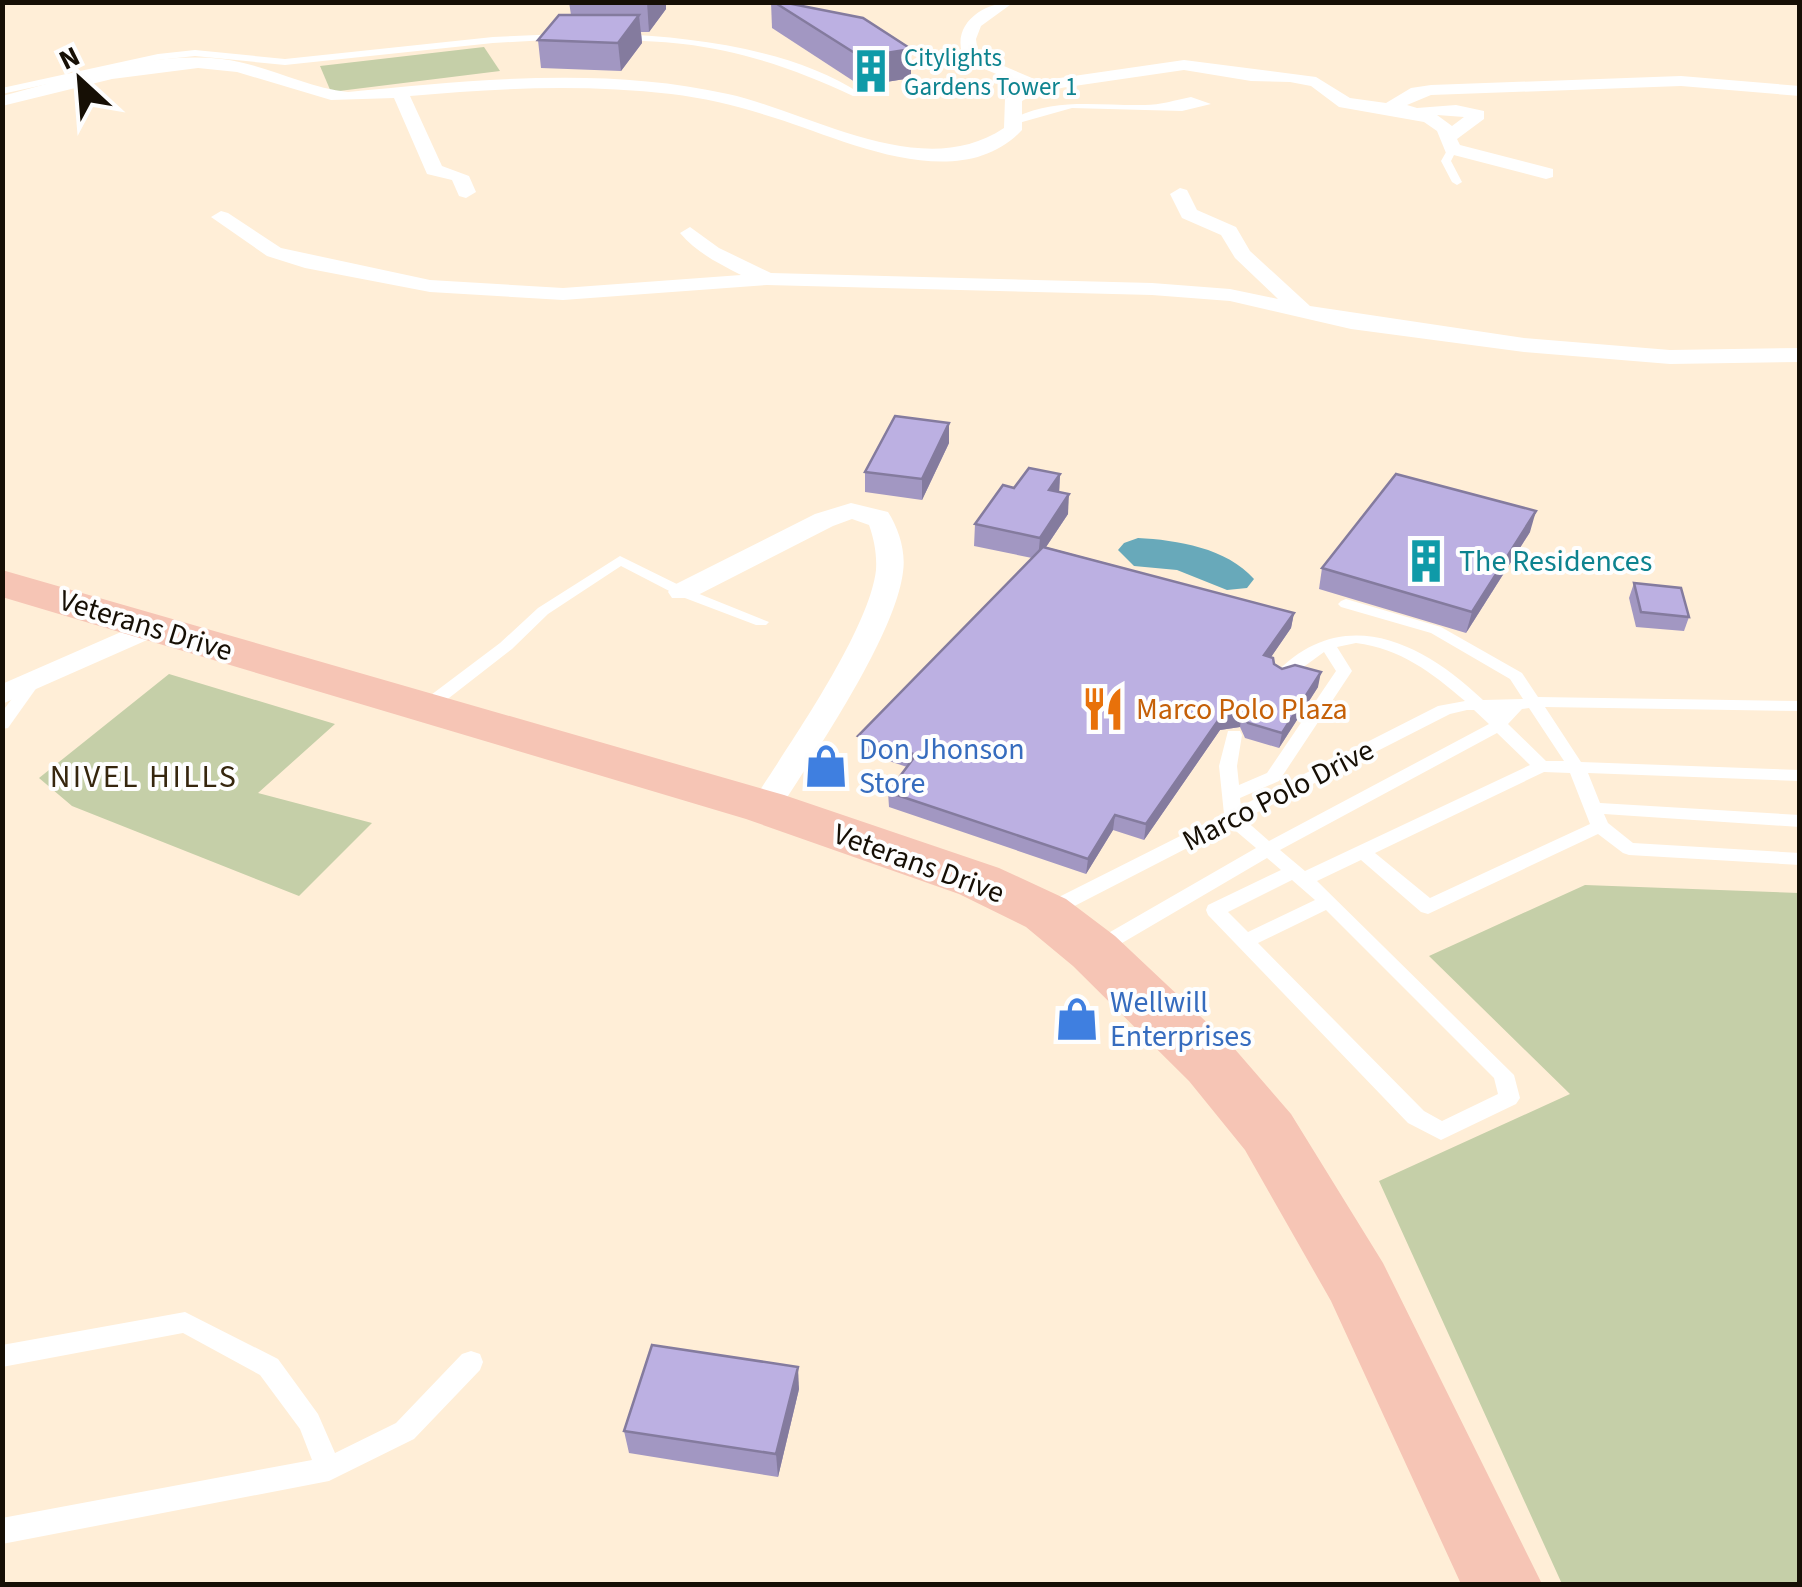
<svg xmlns="http://www.w3.org/2000/svg" width="1802" height="1587" font-family="'Source Sans 3',sans-serif">
  <rect width="100%" height="100%" fill="#ffeed7"/>
  <g fill="#c5cfa8">
    <polygon points="484,47 500,71 331,92 320,66"/>
    <polygon points="169,674 335,724 258,793 372,823 299,896 72,806 39,778"/>
    <polygon points="1585,885 1799,893 1799,1584 1562,1584 1379,1181 1570,1094 1429,956"/>
  </g>
  <path fill="#68a9ba" d="M1138 538C1177 540 1227 548 1254 579L1247 588 1227 590 1177 570 1134 566 1118 550 1124 543Z"/>
  <g fill="none" stroke-linecap="round" stroke-linejoin="round">
    <g fill="#fff" fill-rule="evenodd">
      <polygon points="561,34 564,39 493,43 285,65 195,56 158,60 2,94 2,88 158,54 195,50 285,59 493,37"/>
      <path d="M617 34C694 37 796 50 861 94L853 96C798 70 743 51 683 44 660 41 637 41 614 39Z"/>
      <path d="M1191 97 1211 104 1182 111 1072 108 1012 125 1007 122C1050 96 1098 106 1145 105 1160 105 1176 100 1191 97Z"/>
      <polygon points="1452,146 1457,149 1451,161 1462,182 1457,185 1452,182 1441,161 1449,147"/>
      <polygon points="620,556 687,589 769,622 766,625 756,625 677,595 621,566 548,614 512,649 431,712 419,712 417,708 419,704 500,643 538,608"/>
      <path d="M1346 599 1441 627 1522 673 1538 697 1800 701V711L1545 707 1581 762 1800 770V781L1588 773 1600 803 1800 815V827L1604 814 1608 823 1633 843 1800 853V865L1629 855 1623 853 1598 834 1428 914 1421 912 1361 860 1317 881 1514 1075 1520 1098 1516 1104 1441 1140 1408 1123 1208 915 1206 910 1208 905 1281 870 1267 858 1105 953H1091L1088 948 1091 943 1256 848 1230 826 1057 915H1043L1041 910 1043 905 1224 814 1219 766 1228 731H1240L1242 735 1237 766 1239 785 1267 773 1336 671 1324 652 1287 679 1281 681 1273 676C1341 602 1421 641 1483 700L1523 699 1510 679 1431 633 1341 607 1338 604 1341 601ZM1356 643C1401 649 1431 672 1465 701L1438 706 1241 806 1240 798 1279 781 1352 671 1337 647ZM1529 708 1564 761H1546L1508 724 1522 709ZM1467 710H1474L1489 724 1269 841 1244 819 1450 714ZM1497 733 1530 765 1305 871 1280 850ZM1544 772 1570 773 1590 824 1430 898 1375 853ZM1292 880 1315 900 1248 932 1228 912ZM1326 910 1494 1078 1498 1094 1442 1121 1424 1111 1258 943Z"/>
      <polygon points="32,678 40,683 8,728 2,729 2,712 26,680"/>
      <polygon points="185,1312 278,1359 318,1414 335,1453 396,1423 462,1354 471,1351 480,1354 483,1362 480,1370 414,1439 329,1481 2,1544 2,1518 312,1460 300,1429 260,1375 183,1333 2,1367 2,1345"/>
    </g>
    <g fill="#fff" fill-rule="evenodd">
      <path d="M1014 2 981 26 976 39 978 55 1039 81 1184 60 1316 77 1350 98 1386 103 1411 88 1431 85 1681 76 1800 86V96L1681 86 1431 95 1407 105 1417 108 1456 105 1484 111V119L1457 139 1460 145 1553 169V177L1546 179 1446 153 1437 131 1424 122 1339 107 1311 86 1290 82 1251 81 1184 70 1040 91 1022 101V130C959 197 845 140 775 118 741 107 706 98 671 94 584 84 497 88 410 96L442 166 469 176 476 192 466 198 459 196 452 180 427 174 394 98 331 100 237 72 198 68 112 79 2 106V96C72 78 149 51 222 59 265 64 304 87 348 92 474 80 603 66 728 94 813 113 922 183 1004 128L1005 99 1025 86 965 61C948 26 982 2 1014 2ZM1437 115 1464 117 1452 126Z"/>
      <path d="M1180 188 1187 190 1197 210 1236 227 1250 251 1310 306 1524 338 1670 350 1800 348V362L1670 364 1524 352 1351 329 1230 301 1152 295 767 285 563 300 430 292 305 268 267 256 211 217 221 211 228 213 281 248 430 280 563 288 741 275C718 263 697 253 680 233L690 227 719 248 771 273 1152 283 1230 289 1278 299 1235 258 1221 235 1182 218 1170 194Z"/>
      <path d="M851 503 888 512C899 529 906 552 903 572 895 636 817 750 781 807L777 815 765 818 753 815 749 807C784 752 869 632 876 570 877 554 874 539 869 525L852 519 833 526 692 598H672L668 592 672 586 815 514Z"/>
      <polygon points="153,618 163,621 167,627 163,633 2,704 2,684"/>
    </g>
    <polygon fill="#f6c5b5" fill-rule="evenodd" points="2,570 784,795 999,868 1066,899 1115,936 1233,1047 1291,1114 1383,1263 1542,1584 1461,1584 1331,1301 1245,1150 1189,1081 1073,966 1026,927 959,894 746,819 2,597"/>
  </g>
  <g fill="#a297c2">
    <polygon points="569,2 666,2 666,9 649,32 641,32 642,43 621,71 541,68 538,40 571,15"/>
    <polygon points="771,2 782,2 911,78 861,86 772,28"/>
    <polygon points="949,423 949,443 922,500 865,492 865,472"/>
    <polygon points="1060,474 1059,492 1068,514 1046,547 1294,613 1291,628 1271,657 1274,664 1318,687 1279,748 1245,738 1240,727 1220,730 1144,840 1113,830 1086,874 889,807 888,792 907,767 859,751 858,736 1032,558 974,546 975,524 1014,488"/>
    <polygon points="1530,532 1466,633 1319,589 1322,568"/>
    <polygon points="1634,583 1689,617 1684,631 1636,627 1629,598"/>
    <polygon points="799,1389 778,1477 629,1453 624,1431"/>
  </g>
  <g fill="#847b9e">
    <polygon points="647,2 666,2 666,9 649,32"/>
    <polygon points="639,15 642,43 621,71 618,43"/>
    <polygon points="911,49 911,78 861,86 861,57"/>
    <polygon points="949,423 949,443 922,500 922,479"/>
    <polygon points="1060,474 1059,494 1049,490"/>
    <polygon points="1069,494 1068,514 1038,559 1040,538"/>
    <polygon points="1536,511 1530,532 1466,633 1472,612"/>
    <polygon points="1294,613 1291,628 1262,670 1264,655"/>
    <polygon points="1321,672 1318,687 1279,748 1282,733"/>
    <polygon points="1242,712 1240,727 1220,730 1144,840 1146,824 1222,715"/>
    <polygon points="1115,815 1113,830 1086,874 1088,859"/>
    <polygon points="798,1367 799,1389 778,1477 776,1454"/>
  </g>
  <g fill="#bcb0e2" stroke="#847b9e" stroke-width="2.5">
    <polygon points="774,2 782,2 863,18 911,49 861,57"/>
    <polygon points="559,15 639,15 618,43 538,40"/>
    <polygon points="895,416 949,423 922,479 865,472"/>
    <polygon points="1029,468 1060,474 1049,490 1069,494 1040,538 975,524 1003,485 1014,488"/>
    <polygon points="1396,474 1536,511 1472,612 1322,568"/>
    <polygon points="1043,547 1294,613 1264,655 1273,658 1274,664 1282,669 1295,665 1321,672 1282,733 1248,723 1242,712 1222,715 1146,824 1115,815 1088,859 888,792 916,755 858,736"/>
    <polygon points="1634,583 1681,588 1689,617 1641,612"/>
    <polygon points="652,1345 798,1367 776,1454 624,1431"/>
  </g>
  <defs>
    <g id="building-bare" transform="scale(3.45)"><path d="M-4-6H4V6H1V3H-1V6H-4ZM-2.5-4.3h1.7v1.8h-1.7ZM.8-4.3h1.7v1.8H.8ZM-2.5-1h1.7V.8h-1.7ZM.8-1h1.7V.8H.8Z" fill="#0f9aa8" stroke="#fefefe" stroke-width="2.5" paint-order="stroke"/></g>
    <g id="restaurant-bare" transform="scale(3.45)"><path d="M-5-6h1v4h1v-4h1v4h1v-4h1v5L-1.5 .5V6h-2V.5L-5-1ZM5-6V6H3V1.5H1.5Q1.5-4 5-6Z" fill="#e8710a" stroke="#fefefe" stroke-width="2.5" paint-order="stroke"/></g>
    <g id="shop-bare" transform="scale(3.45)"><path d="M-5-2.5h2.3a2.7 3.5 0 0 1 5.4 0H5L5.5 6h-11ZM-1.5-2.5h3a1.5 2.3 0 0 0-3 0Z" fill="#3f7fe0" stroke="#fefefe" stroke-width="2.5" paint-order="stroke"/></g>
  </defs>
  <g fill-rule="evenodd">
    <use href="#building-bare" x="871" y="71"/>
    <use href="#building-bare" x="1426" y="561"/>
    <use href="#restaurant-bare" x="1103" y="709"/>
    <use href="#shop-bare" x="826" y="766"/>
    <use href="#shop-bare" x="1077" y="1019"/>
  </g>
  <g text-anchor="middle" stroke-width="8" stroke-linejoin="round" paint-order="stroke">
    <g font-size="25" fill="#0d838f" stroke="#fefefe" text-anchor="start">
      <text x="904" y="66">Citylights<tspan x="904" dy="29">Gardens Tower 1</tspan></text>
    </g>
    <g font-size="30" fill="#0d838f" stroke="#fefefe" text-anchor="start">
      <text x="1459" y="571">The Residences</text>
    </g>
    <g font-size="30" fill="#160f05" stroke="#fefefe">
      <text transform="translate(146 625) rotate(17)" y="10">Veterans Drive</text>
      <text transform="translate(1278 795) rotate(-27)" y="10">Marco Polo Drive</text>
      <text transform="translate(919 863) rotate(20)" y="10">Veterans Drive</text>
    </g>
    <g font-size="30" fill="#c56008" stroke="#fefefe" text-anchor="start">
      <text x="1136" y="719">Marco Polo Plaza</text>
    </g>
    <g font-size="30" fill="#366cbe" stroke="#fefefe" text-anchor="start">
      <text x="859" y="759">Don Jhonson<tspan x="859" dy="34">Store</tspan></text>
      <text x="1110" y="1012">Wellwill<tspan x="1110" dy="34">Enterprises</tspan></text>
    </g>
    <g font-size="32" letter-spacing="2.5" fill="#36260e" stroke="#fefefe">
      <text x="144" y="787">NIVEL HILLS</text>
    </g>
  </g>
  <rect width="1802" height="1587" fill="none" stroke="#160f05" stroke-width="10"/>
  <g transform="translate(80 80) rotate(334)" stroke="#fefefe" stroke-width="8" paint-order="stroke">
  <path d="M0-8L18 38L0 25L-18 38Z" fill="#160f05"/>
  <text y="-15" font-size="28" font-weight="bold" text-anchor="middle" fill="#160f05">N</text>
  </g>
</svg>
